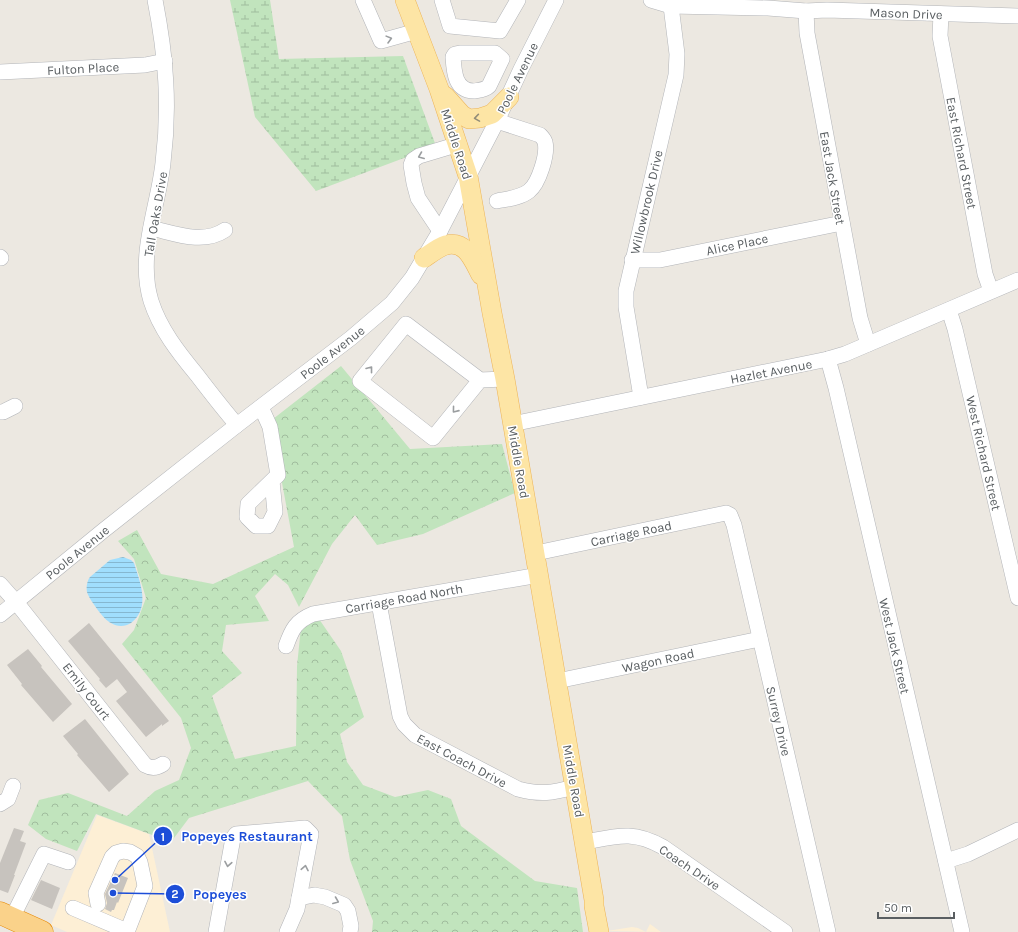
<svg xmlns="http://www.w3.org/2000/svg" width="1018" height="932" font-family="Karla,sans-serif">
  <defs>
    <pattern id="forest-crowns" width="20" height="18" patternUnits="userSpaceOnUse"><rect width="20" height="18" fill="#c1e4bd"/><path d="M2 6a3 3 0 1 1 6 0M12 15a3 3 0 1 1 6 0" fill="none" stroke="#a0bc9d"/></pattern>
    <pattern id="wetland-marsh" width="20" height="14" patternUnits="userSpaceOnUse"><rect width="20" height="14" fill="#c1e4bd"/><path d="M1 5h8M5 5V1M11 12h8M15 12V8" fill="none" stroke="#a0bc9d"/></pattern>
    <pattern id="water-rules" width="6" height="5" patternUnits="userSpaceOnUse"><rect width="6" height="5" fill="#a0defd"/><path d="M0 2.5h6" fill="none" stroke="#85b7d0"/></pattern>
  </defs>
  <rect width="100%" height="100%" fill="#ece8e1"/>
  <g fill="#fdefd5">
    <polygon points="97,815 149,834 170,932 67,932 51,925"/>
    <polygon points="650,924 661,932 607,931 632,927 638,928 646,932"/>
  </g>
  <polygon fill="url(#forest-crowns)" points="341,366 410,449 502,444 515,493 423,534 377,545 355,515 332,544 299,607 288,585 275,574 255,596 269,621 226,625 222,651 242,673 212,696 235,759 296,746 297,666 301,627 319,619 341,651 364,717 340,734 347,762 363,785 395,797 428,790 451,799 461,826 535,881 577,888 583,932 372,932 373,921 350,860 342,816 308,781 189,818 171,842 96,814 77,851 46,839 28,825 39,800 68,793 127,816 155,791 179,780 191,748 181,718 122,644 134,630 146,598 134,559 118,541 137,530 161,574 213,584 294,547 280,472 273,419"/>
  <polygon fill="url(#wetland-marsh)" points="230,0 270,0 279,59 403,56 436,146 316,191 255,117"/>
  <path fill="url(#water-rules)" d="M123 557 131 560 134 563C140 582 151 608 131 623 125 627 117 627 111 623 104 620 89 599 87 592 86 587 87 581 90 577L110 560Z"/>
  <g fill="#c7c3be">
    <polygon points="89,623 169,721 162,726 162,724 146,737 116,701 127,692 117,679 106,688 99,680 100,679 68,641"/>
    <polygon points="28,649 42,666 41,667 72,704 53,722 21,685 22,684 7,665"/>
    <polygon points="85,719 129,774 109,792 77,755 78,754 63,736"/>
    <polygon points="14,828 24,831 20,841 26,843 14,875 15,875 8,893 0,890 0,863"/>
    <polygon points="115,873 128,878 118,903 117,902 114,910 112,910 111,912 105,909 107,903 105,894"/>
    <polygon points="41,880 60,888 52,909 31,900"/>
  </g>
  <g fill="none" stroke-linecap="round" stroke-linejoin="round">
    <g stroke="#b2b4b8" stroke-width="16">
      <g id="minor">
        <path d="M155 0C166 56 170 106 163 163 158 208 137 255 151 301 160 329 178 352 197 375 210 392 223 409 237 425"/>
        <polyline points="363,0 381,41 417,31"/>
        <polyline points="442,0 450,26 500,31 518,0"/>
        <polyline points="651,0 671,6 768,8 806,11 827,10 1018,16"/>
        <polyline points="806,11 807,33 860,318 868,344"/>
        <polyline points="941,14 940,36 985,274 991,291"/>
        <path d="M460 53H495L502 59 489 86C485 90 480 90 474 91 455 91 454 72 453 57L455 54Z"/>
        <polyline points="0,72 145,65 165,61"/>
        <path d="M497 201C507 199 520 198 529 191 539 183 548 154 545 142 544 139 542 137 540 135L497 121"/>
        <path d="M151 228C174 233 203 245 225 230"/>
        <polyline points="440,231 418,198 414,183 411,165 413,160 419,156 459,144"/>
        <polyline points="0,257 1,258"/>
        <polyline points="632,260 660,260 842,223"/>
        <polyline points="949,310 955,329 1018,598"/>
        <polyline points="828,359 836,388 962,932"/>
        <polyline points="480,380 433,438 360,381 406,324 480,380 505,379"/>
        <polyline points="641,397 626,307 626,291 676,75 677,54 671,6"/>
        <polyline points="261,407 270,427 278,475 248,504 247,517 256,526 268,526 275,512 272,481"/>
        <polyline points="0,412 3,412 15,406"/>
        <polyline points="512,424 828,359 845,354 1018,280"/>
        <polyline points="536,553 726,513 730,515 734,525 828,932"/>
        <path d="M0 584 16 602 145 765C152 769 157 768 163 764"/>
        <path d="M379 603 400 716 404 724 415 735 518 789C541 795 552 793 574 787"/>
        <polyline points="0,615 104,530 237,425 351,338 392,303 412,278 440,231 497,121 521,69 556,0"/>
        <path d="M286 646C292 629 296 621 313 614L539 575"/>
        <polyline points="557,681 760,639"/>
        <polyline points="0,804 8,799 13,786"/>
        <path d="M585 842C617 836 633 830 663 847L785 932"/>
        <polyline points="946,861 968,854 1018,830"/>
        <polyline points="299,898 314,895 325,897 344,905 348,911 351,926 350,932"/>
        <polyline points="98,904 96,893 112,857 116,853 123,851 130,852 137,856 140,862 145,886 127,932"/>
        <polyline points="73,908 127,931"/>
        <polyline points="12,918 44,854 68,862"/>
        <polyline points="216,932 233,838 236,834 305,828 311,834 297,909 287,932"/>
      </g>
    </g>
    <g stroke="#edb458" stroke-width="20">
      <g id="major">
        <polyline points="405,0 439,89 468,176 492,313 505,379 594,900 594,906 599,932"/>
        <polyline points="445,96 462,115 469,119 480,118 492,114 509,97"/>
        <path d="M424 258C430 254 439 247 446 245 466 240 473 260 481 275"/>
      </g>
    </g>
    <g stroke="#e78905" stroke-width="23">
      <polyline id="highway" points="0,913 42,932"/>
    </g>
    <use href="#minor" stroke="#fff" stroke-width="15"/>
    <use href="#major" stroke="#fde5a5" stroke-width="19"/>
    <use href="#highway" stroke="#fad28a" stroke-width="22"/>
  </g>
  <defs><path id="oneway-chevron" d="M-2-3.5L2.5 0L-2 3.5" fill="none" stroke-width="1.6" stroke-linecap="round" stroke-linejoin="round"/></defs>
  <g stroke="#9b9ea0">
    <use href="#oneway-chevron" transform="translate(389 39) rotate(-15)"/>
    <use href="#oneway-chevron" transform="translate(421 156) rotate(158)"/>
    <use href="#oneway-chevron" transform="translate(370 369) rotate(-52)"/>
    <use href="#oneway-chevron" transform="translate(455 410) rotate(129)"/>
    <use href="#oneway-chevron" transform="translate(228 864) rotate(100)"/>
    <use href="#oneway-chevron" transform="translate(305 868) rotate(-79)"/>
    <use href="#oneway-chevron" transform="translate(336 901) rotate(22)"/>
  </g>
  <use stroke="#928d79" href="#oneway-chevron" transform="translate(477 118) rotate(171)"/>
  <g text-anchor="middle" stroke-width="3" stroke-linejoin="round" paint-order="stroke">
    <g font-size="13" fill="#595e61" stroke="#fff">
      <text transform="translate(906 13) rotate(2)" y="5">Mason Drive</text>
      <text transform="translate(83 68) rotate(-3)" y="5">Fulton Place</text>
      <text transform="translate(517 78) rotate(-64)" y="5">Poole Avenue</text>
      <text transform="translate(457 144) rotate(72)" y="5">Middle Road</text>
      <text transform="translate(962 153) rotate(79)" y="5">East Richard Street</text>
      <text transform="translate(833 178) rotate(80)" y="5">East Jack Street</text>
      <text transform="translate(646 202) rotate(-77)" y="5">Willowbrook Drive</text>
      <text transform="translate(155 214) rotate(-80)" y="5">Tall Oaks Drive</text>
      <text transform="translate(737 244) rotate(-12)" y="5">Alice Place</text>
      <text transform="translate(332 352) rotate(-38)" y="5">Poole Avenue</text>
      <text transform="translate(771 371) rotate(-11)" y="5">Hazlet Avenue</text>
      <text transform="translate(984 453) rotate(77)" y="5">West Richard Street</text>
      <text transform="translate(519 462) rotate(80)" y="5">Middle Road</text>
      <text transform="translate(631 533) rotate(-12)" y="5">Carriage Road</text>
      <text transform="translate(77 552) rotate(-39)" y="5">Poole Avenue</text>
      <text transform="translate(404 598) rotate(-10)" y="5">Carriage Road North</text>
      <text transform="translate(895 646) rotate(77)" y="5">West Jack Street</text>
      <text transform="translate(658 660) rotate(-12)" y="5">Wagon Road</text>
      <text transform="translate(87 691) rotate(52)" y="5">Emily Court</text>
      <text transform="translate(779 721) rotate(77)" y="5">Surrey Drive</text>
      <text transform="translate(462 760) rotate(28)" y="5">East Coach Drive</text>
      <text transform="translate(574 781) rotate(80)" y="5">Middle Road</text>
      <text transform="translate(690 867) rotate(34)" y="5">Coach Drive</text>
    </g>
  </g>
  <path fill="none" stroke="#1d4ed8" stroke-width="1.5" d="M115 880L163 836M113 893L175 894"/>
  <g fill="#1d4ed8" stroke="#fff" stroke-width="1.5">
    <circle cx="115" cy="880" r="4"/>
    <circle cx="113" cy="893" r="4"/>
    <circle cx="163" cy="836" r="10"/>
    <circle cx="175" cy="894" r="10"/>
  </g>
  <g font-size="12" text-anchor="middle" font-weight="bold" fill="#fff">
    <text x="163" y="841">1</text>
    <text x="175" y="898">2</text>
  </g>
  <g font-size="14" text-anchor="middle" font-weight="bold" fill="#1d4ed8" stroke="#fff" stroke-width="3" stroke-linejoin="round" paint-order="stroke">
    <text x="247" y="841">Popeyes Restaurant</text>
    <text x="220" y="899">Popeyes</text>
  </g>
  <path d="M878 912v6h76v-6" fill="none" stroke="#595e61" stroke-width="2"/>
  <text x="884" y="912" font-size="12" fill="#595e61" stroke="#ffffff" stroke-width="3" paint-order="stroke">50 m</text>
</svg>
